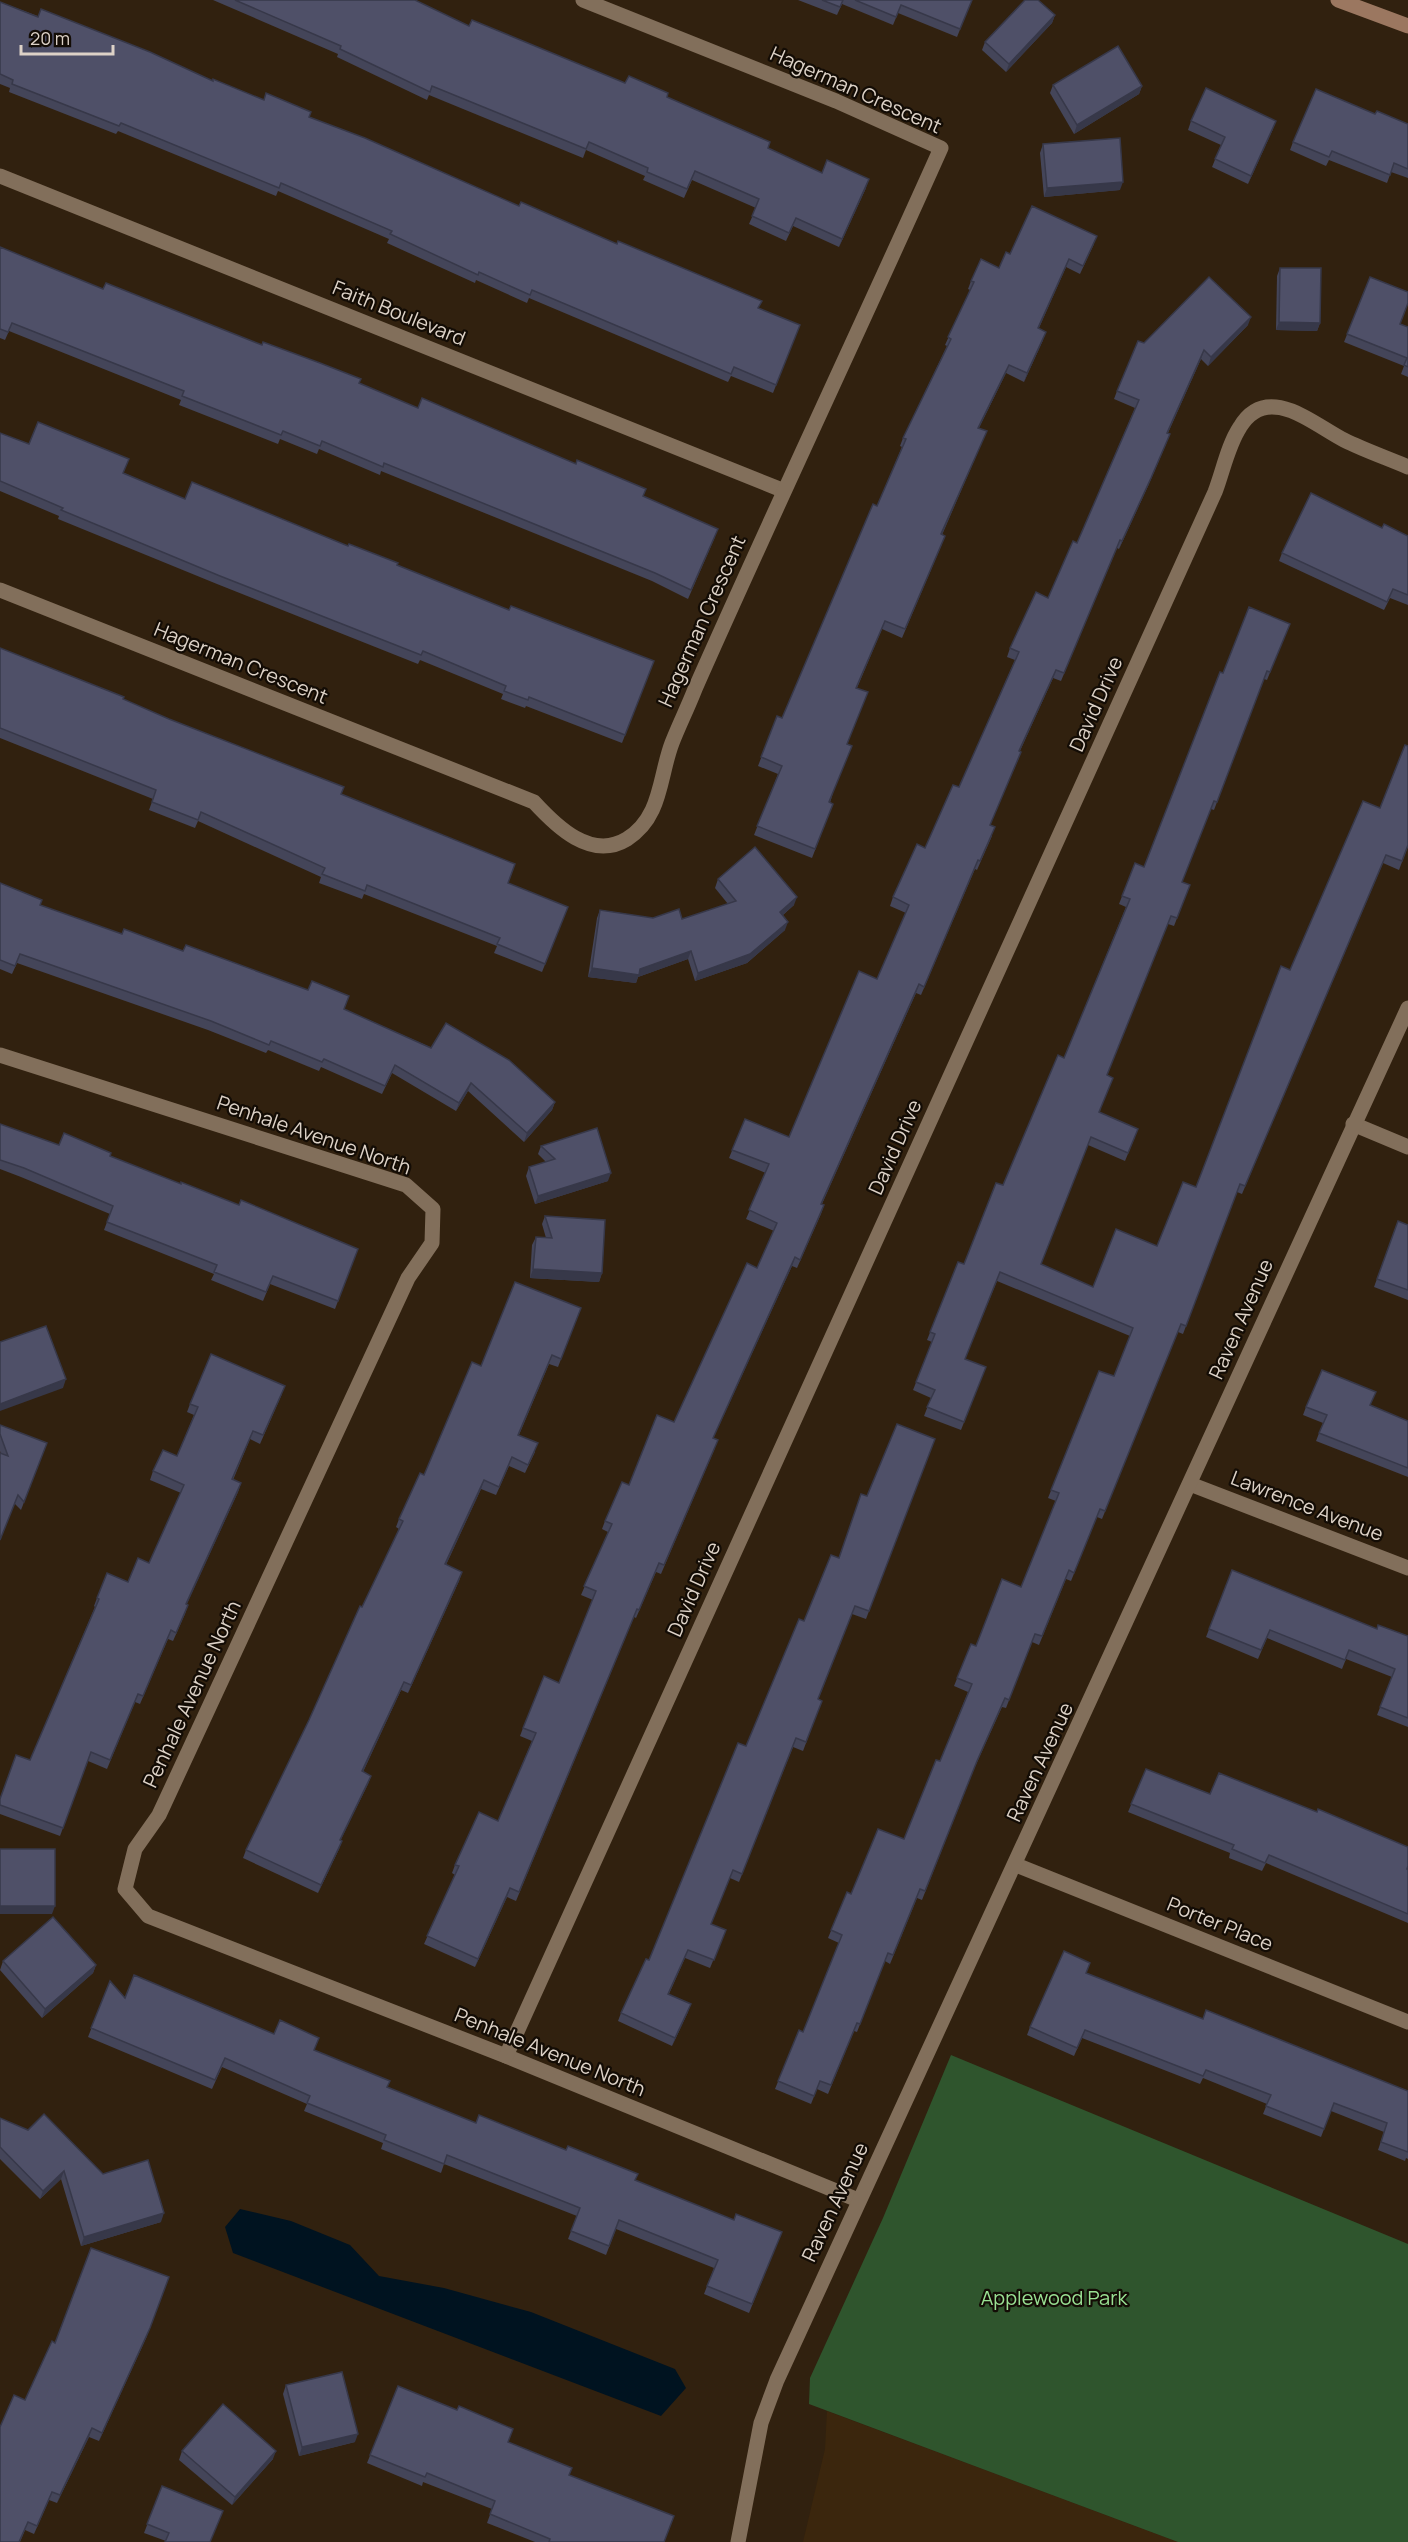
<svg xmlns="http://www.w3.org/2000/svg" width="1408" height="2542" font-family="Manrope,sans-serif">
  <rect width="100%" height="100%" fill="#31210f"/>
  <polygon fill="#3b260d" points="827,2411 1178,2542 803,2542 825,2449"/>
  <polygon fill="#2f552d" points="951,2055 1408,2244 1408,2542 1178,2542 809,2404 810,2378 883,2218"/>
  <polygon fill="#001320" points="240,2209 291,2221 350,2245 379,2276 444,2288 531,2312 675,2369 686,2388 661,2416 233,2253 225,2227"/>
  <g fill="none" stroke-linecap="round" stroke-linejoin="round">
    <g stroke="#826f5b" stroke-width="15">
      <polyline points="0,176 782,490"/>
      <path d="M0 590 534 802C556 826 591 861 627 839 662 817 659 777 672 743 679 725 688 707 695 689 775 508 860 329 941 148L836 101 583 0"/>
      <polyline points="0,1055 406,1185 433,1209 432,1243 408,1278 159,1815 135,1849 125,1889 148,1916 506,2056 858,2200"/>
      <polyline points="1353,1124 1408,1147"/>
      <polyline points="1190,1484 1408,1568"/>
      <polyline points="1016,1865 1408,2022"/>
      <path d="M506 2056 1215 492C1223 471 1228 445 1240 427 1267 382 1313 424 1344 440 1364 450 1387 458 1408 467"/>
      <polyline points="738,2542 761,2423 777,2380 1408,1008"/>
    </g>
    <polyline stroke="#9b7760" stroke-width="15" points="1338,0 1408,26"/>
  </g>
  <g fill="#444559">
    <polygon points="213,0 415,0 469,26 625,83 667,97 768,148 822,173 866,188 839,247 793,226 786,241 749,224 756,208 692,180 684,198 643,180 645,176 586,150 583,158 429,95 427,100 337,57 338,54"/>
    <polygon points="798,0 972,0 957,37 898,13 893,25 842,4 837,15"/>
    <polygon points="0,2 310,117 759,309 800,325 773,393 731,376 728,382 529,298 527,303 476,280 475,283 387,243 389,239 278,191 276,196 118,131 116,134 9,92 10,88 0,84"/>
    <polygon points="1055,15 1052,23 1006,72 982,50 985,42"/>
    <polygon points="1053,85 1142,86 1139,94 1074,134 1050,93"/>
    <polygon points="1375,114 1408,124 1408,178 1391,172 1387,183 1329,160 1326,166 1290,150 1293,142"/>
    <polygon points="1191,121 1273,129 1248,184 1212,167 1221,145 1188,130"/>
    <polygon points="1043,144 1120,190 1044,197 1040,153"/>
    <polygon points="1094,244 1080,274 1066,267 1039,328 1043,340 1024,382 1006,373 979,428 983,440 942,535 942,544 902,638 882,629 857,688 847,744 830,803 833,804 812,858 754,835 778,774 758,766 777,716 782,718 877,506 902,447 900,446 903,438 947,346 945,345 970,290 968,289 971,281 999,268 1010,254"/>
    <polygon points="0,247 103,289 262,345 359,383 418,408 643,496 715,537 688,599 652,581 381,471 380,475 319,449 317,454 280,439 278,444 179,405 181,400 9,331 5,340 0,338"/>
    <polygon points="1280,268 1320,323 1317,331 1276,330 1277,276"/>
    <polygon points="1370,277 1400,324 1408,327 1408,377 1401,374 1404,366 1344,342"/>
    <polygon points="1248,325 1208,366 1201,359 1168,433 1167,442 1148,486 1119,549 1117,548 1061,681 1053,678 1020,751 1021,752 1018,760 990,825 992,836 977,870 975,869 921,995 916,993 822,1204 824,1205 821,1214 797,1268 792,1266 713,1438 715,1448 661,1574 656,1572 636,1618 634,1617 516,1901 507,1897 475,1967 424,1944 455,1875 452,1873 455,1865 498,1821 532,1741 520,1736 523,1728 559,1683 593,1600 581,1595 608,1532 602,1529 605,1521 674,1422 757,1268 774,1231 746,1219 766,1173 729,1158 745,1119 789,1137 877,979 906,913 890,906 893,897 925,848 959,787 1015,660 1007,657 1010,648 1048,598 1077,543 1135,408 1114,399 1117,391 1144,343"/>
    <polygon points="0,433 29,444 124,473 185,499 348,546 397,565 509,610 654,661 622,743 526,706 525,708 501,699 503,694 420,660 418,664 217,584 58,519 59,516 0,491"/>
    <polygon points="1382,528 1408,536 1408,605 1390,598 1384,610 1279,561 1282,553"/>
    <polygon points="1290,624 1267,680 1264,679 1214,810 1211,809 1182,882 1190,885 1174,926 1168,924 1107,1075 1100,1112 1135,1137 1125,1161 1088,1145 1041,1264 1093,1287 1157,1246 1196,1187 1363,801 1408,846 1399,870 1383,863 1242,1194 1237,1192 1183,1334 1178,1332 1102,1519 1097,1517 1071,1581 1066,1579 1039,1645 1032,1642 1006,1708 1002,1707 974,1769 922,1900 917,1898 890,1964 885,1961 857,2032 854,2031 828,2094 817,2089 811,2104 775,2089 799,2030 803,2032 839,1943 828,1938 847,1892 851,1894 904,1839 940,1761 968,1692 954,1686 971,1644 976,1646 1021,1587 1056,1501 1048,1498 1099,1371 1114,1376 1130,1336 997,1281 965,1359 986,1367 961,1430 924,1416 931,1398 913,1390 932,1342 927,1340 958,1262 964,1264 1003,1185 1064,1058 1126,907 1119,904 1135,863 1144,867 1223,673"/>
    <polygon points="0,648 123,699 341,794 508,883 568,907 542,972 494,953 497,946 364,894 362,899 319,883 321,877 198,821 195,828 149,810 153,799 0,738"/>
    <polygon points="718,879 794,905 783,915 785,930 747,963 695,981 688,959 638,977 636,983 588,977 597,918 600,910 653,918 682,919 728,904 715,888"/>
    <polygon points="0,883 40,905 122,934 344,1009 555,1102 552,1110 524,1142 468,1091 456,1111 392,1073 382,1094 321,1067 319,1071 268,1050 266,1053 208,1030 17,963 12,974 0,969"/>
    <polygon points="0,1124 59,1145 110,1156 181,1184 358,1249 335,1309 270,1284 263,1301 211,1280 214,1274 104,1230 110,1214 21,1177 0,1169"/>
    <polygon points="541,1146 608,1181 535,1204 526,1176 529,1167 546,1162 538,1154"/>
    <polygon points="545,1216 602,1273 599,1282 530,1278 532,1245 536,1237 546,1238 542,1224"/>
    <polygon points="1398,1221 1408,1225 1408,1300 1374,1287"/>
    <polygon points="581,1308 558,1367 549,1364 519,1435 535,1452 525,1473 509,1466 496,1495 481,1489 446,1565 462,1572 459,1581 408,1693 401,1690 363,1772 371,1776 368,1784 340,1840 342,1841 339,1849 318,1893 243,1858 246,1850 309,1720 399,1529 396,1527 399,1519 424,1475 481,1366"/>
    <polygon points="282,1394 260,1444 250,1439 233,1480 241,1483 238,1492 186,1605 188,1605 185,1614 173,1641 168,1639 140,1704 135,1702 107,1769 88,1761 60,1836 0,1814 0,1799 30,1760 95,1607 94,1606 97,1598 128,1582 149,1563 181,1493 150,1480 153,1471 177,1456 194,1415 187,1412 190,1404"/>
    <polygon points="1370,1406 1408,1421 1408,1477 1316,1441 1323,1423 1303,1415 1306,1407"/>
    <polygon points="0,1425 47,1443 21,1510 15,1504 0,1451"/>
    <polygon points="935,1439 866,1619 852,1614 818,1700 822,1701 803,1751 793,1747 739,1882 730,1878 711,1924 726,1930 710,1968 685,1958 669,1994 688,2012 672,2046 618,2021 621,2013 649,1960 804,1621 839,1558 867,1496"/>
    <polygon points="1232,1570 1377,1629 1408,1636 1408,1727 1377,1715 1392,1677 1346,1659 1342,1669 1267,1638 1258,1659 1206,1637"/>
    <polygon points="1146,1769 1408,1870 1408,1923 1266,1863 1262,1871 1229,1858 1230,1853 1128,1812"/>
    <polygon points="3,1961 96,1965 93,1973 42,2018 0,1970"/>
    <polygon points="1086,1973 1203,2019 1408,2091 1408,2159 1406,2158 1405,2161 1378,2150 1384,2132 1331,2111 1321,2137 1263,2114 1267,2104 1203,2078 1200,2084 1082,2038 1074,2056 1027,2035 1030,2027"/>
    <polygon points="110,1981 125,1998 274,2034 314,2050 387,2087 476,2123 635,2180 734,2220 782,2232 749,2313 704,2294 714,2268 616,2229 606,2255 568,2239 577,2216 444,2164 441,2173 381,2149 383,2143 304,2111 307,2104 222,2067 212,2089 88,2037"/>
    <polygon points="0,2118 103,2174 161,2222 81,2246 61,2179 40,2199 0,2159"/>
    <polygon points="147,2336 99,2441 89,2437 57,2503 49,2500 34,2534 25,2530 20,2542 0,2542 55,2343"/>
    <polygon points="286,2385 355,2442 299,2456 283,2394"/>
    <polygon points="398,2386 508,2442 570,2475 664,2542 535,2542 487,2523 492,2509 423,2482 422,2486 367,2463"/>
    <polygon points="182,2451 273,2459 232,2505 179,2460"/>
    <polygon points="162,2486 223,2511 166,2541 144,2533"/>
  </g>
  <g fill="#373849">
    <polygon points="1055,15 1052,23 1006,72 1009,64"/>
    <polygon points="1142,86 1139,94 1074,134 1077,125"/>
    <polygon points="1276,121 1273,129 1248,184 1251,176"/>
    <polygon points="869,179 866,188 839,247 842,239"/>
    <polygon points="1123,182 1120,190 1044,197 1047,188"/>
    <polygon points="1069,259 1066,267 1035,336 1038,328"/>
    <polygon points="1251,317 1248,325 1208,366 1211,357"/>
    <polygon points="1279,322 1320,323 1317,331 1276,330"/>
    <polygon points="1046,332 1043,340 1024,382 1027,373"/>
    <polygon points="1204,350 1201,359 1164,441 1167,433"/>
    <polygon points="1009,365 1006,373 975,436 978,428"/>
    <polygon points="987,431 983,440 938,543 941,534"/>
    <polygon points="1170,434 1148,486 1119,549 1122,541"/>
    <polygon points="1056,670 1053,678 1016,759 1019,751"/>
    <polygon points="797,897 794,905 777,920 780,912"/>
    <polygon points="788,922 785,930 747,963 695,981 698,973"/>
    <polygon points="691,951 688,959 638,977 636,983 588,977 592,968 640,969"/>
    <polygon points="919,984 916,993 818,1212 821,1204"/>
    <polygon points="471,1083 468,1091 456,1111 459,1103"/>
    <polygon points="555,1102 552,1110 524,1142 527,1133"/>
    <polygon points="611,1173 608,1181 535,1204 538,1196"/>
    <polygon points="795,1257 792,1266 710,1446 760,1332"/>
    <polygon points="533,1269 602,1273 599,1282 530,1278"/>
    <polygon points="66,1379 63,1388 0,1411 0,1404"/>
    <polygon points="484,1480 481,1489 442,1573 445,1564"/>
    <polygon points="241,1483 238,1492 183,1613 186,1604"/>
    <polygon points="462,1572 459,1581 408,1693 411,1685"/>
    <polygon points="404,1682 401,1690 359,1780 362,1771"/>
    <polygon points="371,1776 368,1784 337,1848 340,1840"/>
    <polygon points="342,1841 339,1849 318,1893 321,1885"/>
    <polygon points="510,1888 507,1897 475,1967 478,1959"/>
    <polygon points="0,1906 55,1906 52,1914 0,1914"/>
    <polygon points="96,1965 93,1973 42,2018 45,2009"/>
    <polygon points="691,2004 688,2012 672,2046 675,2038"/>
    <polygon points="64,2171 61,2179 40,2199 43,2191"/>
    <polygon points="164,2213 161,2222 81,2246 84,2237"/>
    <polygon points="169,2277 147,2336 99,2441 102,2433"/>
    <polygon points="92,2428 89,2437 57,2503 60,2495"/>
    <polygon points="358,2434 355,2442 299,2456 302,2447"/>
    <polygon points="276,2451 273,2459 232,2505 235,2497"/>
  </g>
  <g fill="#4f5068" stroke="#373849" stroke-width="1.5">
    <polygon points="235,0 415,0 469,26 472,20 625,83 629,76 668,93 667,97 770,142 768,148 822,173 827,160 869,179 842,239 796,218 789,233 752,216 759,199 695,171 687,189 647,172 648,168 589,142 586,149 432,86 430,92 340,49 341,46"/>
    <polygon points="822,0 843,0 840,7"/>
    <polygon points="855,0 972,0 960,29 901,5 896,17"/>
    <polygon points="1025,0 1038,0 1055,15 1009,64 985,42"/>
    <polygon points="0,2 38,17 41,9 150,52 213,81 213,79 264,100 266,93 311,112 309,117 365,138 519,206 521,202 617,244 618,241 762,301 758,308 800,325 776,385 734,367 731,374 532,290 530,295 479,272 478,275 390,234 392,231 281,183 279,188 121,123 119,126 12,84 13,80 0,74"/>
    <polygon points="1118,46 1142,86 1077,125 1053,85"/>
    <polygon points="1206,88 1276,121 1251,176 1215,159 1225,137 1191,121"/>
    <polygon points="1316,89 1375,114 1377,111 1408,124 1408,169 1394,163 1390,175 1332,151 1329,157 1293,142"/>
    <polygon points="1120,138 1123,182 1047,188 1043,144"/>
    <polygon points="1032,206 1097,236 1083,266 1069,259 1038,328 1046,332 1027,373 1009,365 978,428 987,431 941,534 945,536 905,629 885,621 856,688 868,692 847,744 852,746 829,802 833,804 815,849 757,826 782,766 761,757 777,716 782,718 873,504 877,506 906,439 903,438 951,339 948,337 974,282 971,281 981,259 999,268 1006,252 1010,254"/>
    <polygon points="0,247 103,289 106,283 262,345 263,342 320,363 361,379 359,383 418,408 422,398 576,464 577,460 646,489 643,496 718,529 691,590 655,573 384,463 383,467 322,441 320,446 283,431 281,435 182,396 184,391 12,323 8,332 0,329"/>
    <polygon points="1280,268 1321,268 1320,323 1279,322"/>
    <polygon points="1209,277 1251,317 1211,357 1204,350 1167,433 1170,434 1151,478 1122,541 1120,540 1064,673 1056,670 1019,751 1021,752 990,825 995,827 980,861 978,860 924,987 919,984 821,1204 824,1205 800,1260 795,1257 713,1438 718,1440 664,1565 659,1563 639,1610 637,1609 519,1892 510,1888 478,1959 427,1936 459,1866 455,1865 479,1812 498,1821 536,1733 523,1728 544,1676 559,1683 596,1591 584,1586 612,1524 605,1521 622,1482 629,1485 657,1415 674,1422 747,1263 757,1268 777,1223 749,1210 769,1164 732,1150 745,1119 789,1137 859,971 877,979 909,905 893,897 917,844 925,848 953,785 959,787 1019,652 1010,648 1036,592 1048,598 1073,541 1077,543 1139,400 1117,391 1138,341 1144,343"/>
    <polygon points="1370,277 1408,292 1408,303 1400,324 1408,327 1408,367 1404,365 1407,358 1347,334"/>
    <polygon points="38,422 129,459 123,473 185,499 192,482 348,546 349,544 398,563 397,565 509,610 511,606 654,661 625,735 529,697 528,700 504,691 506,686 423,651 421,655 220,576 61,510 63,508 0,481 0,433 29,444"/>
    <polygon points="1311,493 1382,528 1384,524 1408,536 1408,595 1393,589 1387,602 1282,553"/>
    <polygon points="1249,607 1290,624 1270,672 1267,671 1217,802 1214,801 1182,882 1190,885 1177,918 1171,916 1107,1075 1113,1078 1099,1112 1138,1129 1128,1153 1091,1137 1041,1264 1093,1287 1116,1229 1157,1246 1183,1182 1196,1187 1281,966 1290,970 1363,801 1380,808 1405,745 1408,746 1408,845 1402,861 1386,855 1245,1186 1240,1184 1186,1326 1181,1324 1105,1511 1100,1509 1074,1573 1069,1570 1042,1636 1035,1634 1009,1700 1005,1698 977,1761 925,1891 920,1889 893,1955 888,1953 860,2024 857,2023 831,2085 820,2081 814,2096 778,2081 799,2030 803,2032 842,1935 831,1930 847,1892 851,1894 878,1829 904,1839 936,1760 940,1761 972,1684 957,1678 971,1644 976,1646 1002,1579 1021,1587 1059,1493 1051,1490 1099,1371 1114,1376 1133,1328 1000,1272 965,1359 986,1367 964,1422 927,1407 935,1390 916,1382 935,1334 930,1332 958,1262 964,1264 996,1183 1003,1185 1058,1055 1064,1058 1130,899 1122,896 1135,863 1144,867 1220,672 1223,673"/>
    <polygon points="0,648 124,697 123,699 169,719 344,787 341,794 515,864 508,883 568,907 545,964 497,944 500,938 367,885 365,891 322,874 325,868 201,812 198,820 152,802 156,790 0,728"/>
    <polygon points="755,847 797,897 780,912 788,922 750,954 698,973 691,951 640,969 639,975 592,968 600,910 653,918 679,909 682,919 736,901 718,879"/>
    <polygon points="0,883 42,900 40,905 122,934 124,929 183,951 186,945 308,990 312,981 349,996 344,1009 431,1048 446,1023 509,1060 555,1102 527,1133 471,1083 459,1103 395,1065 385,1086 324,1059 322,1062 271,1041 269,1045 211,1021 20,954 15,966 0,960"/>
    <polygon points="0,1124 59,1145 64,1133 111,1153 110,1156 181,1184 181,1182 239,1205 241,1200 358,1249 338,1301 273,1276 266,1292 214,1272 217,1265 107,1222 113,1206 24,1168 0,1160"/>
    <polygon points="597,1128 611,1173 538,1196 529,1167 555,1159 541,1146"/>
    <polygon points="545,1216 605,1220 602,1273 533,1269 536,1237 552,1238"/>
    <polygon points="1398,1221 1408,1225 1408,1290 1377,1279"/>
    <polygon points="515,1282 581,1308 561,1359 552,1355 518,1435 538,1443 528,1465 512,1457 499,1487 484,1480 445,1564 462,1572 411,1685 404,1682 362,1771 371,1776 340,1840 342,1841 321,1885 246,1850 309,1720 360,1606 362,1607 403,1521 399,1519 420,1473 424,1475 472,1362 481,1366"/>
    <polygon points="46,1326 66,1379 0,1404 0,1342"/>
    <polygon points="211,1354 285,1386 263,1435 253,1431 232,1479 241,1483 186,1604 188,1605 176,1633 171,1630 143,1696 138,1694 110,1760 91,1752 63,1828 0,1805 0,1799 16,1755 30,1760 99,1599 97,1598 107,1573 128,1582 138,1558 149,1563 184,1485 153,1471 163,1450 177,1456 198,1407 190,1404"/>
    <polygon points="1322,1370 1376,1392 1370,1405 1408,1421 1408,1468 1319,1433 1327,1415 1306,1407"/>
    <polygon points="897,1424 935,1439 869,1611 855,1606 818,1699 822,1701 806,1742 796,1738 742,1874 733,1870 711,1924 726,1930 714,1960 688,1950 668,1994 691,2004 675,2038 621,2013 646,1959 649,1960 738,1743 746,1746 799,1619 804,1621 831,1555 839,1558 861,1494 867,1496"/>
    <polygon points="0,1425 47,1443 24,1502 18,1495 0,1540 0,1453 8,1456 0,1434"/>
    <polygon points="1232,1570 1377,1629 1378,1625 1408,1636 1408,1718 1380,1707 1395,1669 1349,1650 1345,1660 1270,1630 1261,1650 1209,1629"/>
    <polygon points="1146,1769 1210,1794 1219,1773 1317,1812 1318,1809 1408,1847 1408,1866 1407,1869 1408,1870 1408,1914 1269,1855 1265,1863 1232,1849 1234,1845 1131,1804"/>
    <rect x="0" y="1849" width="55" height="57"/>
    <polygon points="53,1917 96,1965 45,2009 3,1961"/>
    <polygon points="1064,1951 1090,1963 1086,1973 1203,2019 1206,2010 1408,2091 1408,2152 1381,2142 1387,2123 1334,2103 1324,2129 1266,2106 1271,2095 1206,2070 1203,2076 1085,2030 1077,2048 1030,2027"/>
    <polygon points="134,1975 274,2034 280,2020 319,2038 314,2050 390,2081 387,2087 476,2123 479,2115 566,2150 568,2146 638,2174 635,2180 734,2220 736,2214 782,2232 752,2304 707,2286 718,2260 619,2220 609,2246 571,2231 580,2208 447,2155 444,2164 384,2140 386,2135 307,2103 310,2096 225,2058 215,2080 91,2028 110,1981 125,1998"/>
    <polygon points="44,2114 103,2174 148,2160 164,2213 84,2237 64,2171 43,2191 0,2147 0,2118 28,2130"/>
    <polygon points="91,2248 169,2277 150,2328 102,2433 92,2428 60,2495 52,2492 37,2526 28,2522 19,2542 0,2542 0,2427 14,2395 25,2400 52,2341 55,2343"/>
    <polygon points="342,2372 358,2434 302,2447 286,2385"/>
    <polygon points="398,2386 457,2410 459,2406 513,2429 508,2442 572,2468 569,2475 674,2516 664,2542 549,2542 550,2539 490,2514 495,2501 427,2473 425,2477 370,2455"/>
    <polygon points="223,2404 276,2451 235,2497 182,2451"/>
    <polygon points="162,2486 223,2511 210,2542 165,2542 169,2533 147,2524"/>
  </g>
  <g text-anchor="middle" stroke-width="4.5" stroke-linejoin="round" paint-order="stroke">
    <g font-size="20" fill="#ddd2c7" stroke="#130c05">
      <text transform="translate(856 90) rotate(24)" y="7">Hagerman Crescent</text>
      <text transform="translate(399 313) rotate(22)" y="7">Faith Boulevard</text>
      <text transform="translate(702 621) rotate(-66)" y="7">Hagerman Crescent</text>
      <text transform="translate(241 663) rotate(22)" y="7">Hagerman Crescent</text>
      <text transform="translate(1096 704) rotate(-66)" y="7">David Drive</text>
      <text transform="translate(314 1135) rotate(19)" y="7">Penhale Avenue North</text>
      <text transform="translate(895 1147) rotate(-66)" y="7">David Drive</text>
      <text transform="translate(1241 1319) rotate(-66)" y="7">Raven Avenue</text>
      <text transform="translate(1307 1506) rotate(21)" y="7">Lawrence Avenue</text>
      <text transform="translate(694 1589) rotate(-66)" y="7">David Drive</text>
      <text transform="translate(192 1694) rotate(-65)" y="7">Penhale Avenue North</text>
      <text transform="translate(1040 1762) rotate(-65)" y="7">Raven Avenue</text>
      <text transform="translate(1220 1924) rotate(22)" y="7">Porter Place</text>
      <text transform="translate(550 2052) rotate(22)" y="7">Penhale Avenue North</text>
      <text transform="translate(835 2202) rotate(-65)" y="7">Raven Avenue</text>
    </g>
    <g font-size="20" fill="#99e193" stroke="#130c05">
      <text x="1054" y="2305">Applewood Park</text>
    </g>
  </g>
  <path d="M21 45v9h92v-9" fill="none" stroke="#ddd2c7" stroke-width="3"/>
  <text x="30" y="45" font-size="18" fill="#ddd2c7" stroke="#130c05" stroke-width="4.5" paint-order="stroke">20 m</text>
</svg>
